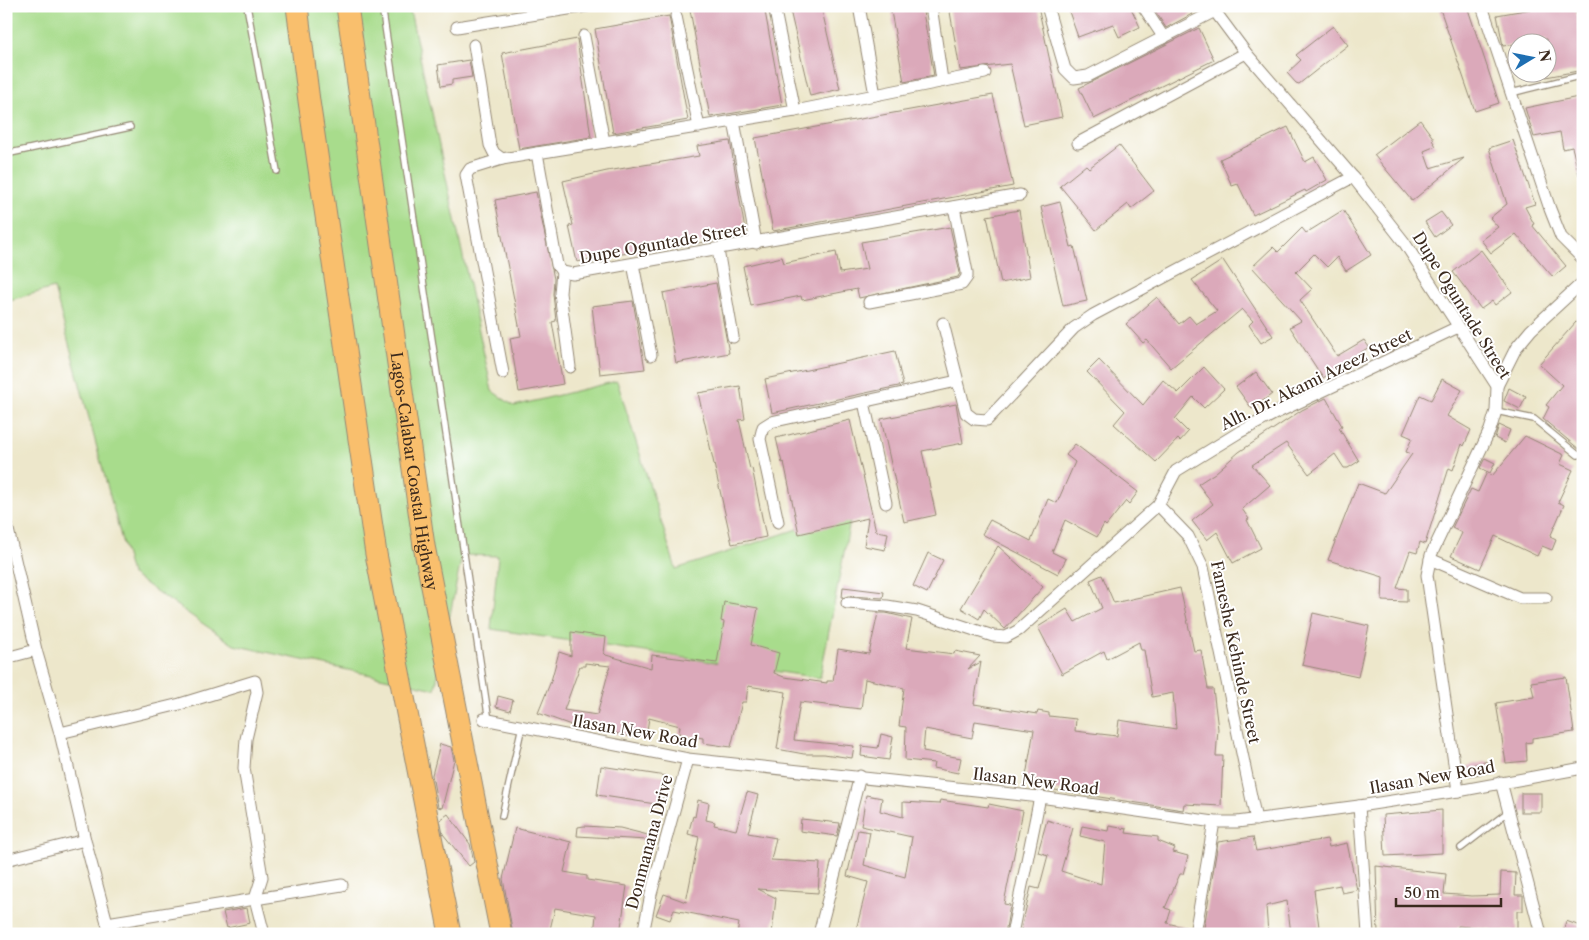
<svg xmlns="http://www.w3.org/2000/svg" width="1589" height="940" font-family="'Libre Caslon Text',serif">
  <rect width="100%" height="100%" fill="#fff"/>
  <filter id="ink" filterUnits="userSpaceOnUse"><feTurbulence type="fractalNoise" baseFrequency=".02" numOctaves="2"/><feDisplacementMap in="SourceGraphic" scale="10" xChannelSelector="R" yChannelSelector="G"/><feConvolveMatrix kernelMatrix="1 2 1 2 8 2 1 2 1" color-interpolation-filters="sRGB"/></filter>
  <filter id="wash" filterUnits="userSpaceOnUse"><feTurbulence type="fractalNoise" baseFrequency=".0096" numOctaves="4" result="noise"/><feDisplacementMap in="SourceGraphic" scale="20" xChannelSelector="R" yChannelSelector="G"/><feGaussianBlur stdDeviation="1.12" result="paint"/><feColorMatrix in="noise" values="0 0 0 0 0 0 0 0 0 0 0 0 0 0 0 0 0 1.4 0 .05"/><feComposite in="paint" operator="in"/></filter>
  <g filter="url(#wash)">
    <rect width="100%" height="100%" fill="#ede7cb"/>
    <polygon fill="#a8dc8c" stroke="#728355" points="6,6 409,6 492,391 514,406 617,381 676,569 852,511 820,678 491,629 498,556 462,555 435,689 234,645 131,574 54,288 6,301"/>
    <g id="blocks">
      <g fill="#dba9ba" fill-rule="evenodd">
        <polygon points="712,6 764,6 782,105 710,117 690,10"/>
        <polygon points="789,6 821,6 840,89 810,96"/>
        <polygon points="890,6 922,6 934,76 904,82"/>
        <polygon points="949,6 1038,6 1062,117 1024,125 1010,64 960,70"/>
        <polygon points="1067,6 1130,6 1140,27 1119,37 1113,24 1078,37"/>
        <polygon points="1152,6 1188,6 1192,14 1166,28"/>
        <polygon points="1439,6 1467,6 1499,103 1475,111"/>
        <polygon points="1548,6 1575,6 1581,42 1583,41 1583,70 1546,77 1546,39 1503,46 1497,15"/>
        <polygon points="669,16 688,120 613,133 595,29"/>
        <polygon points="1333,26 1348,45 1299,84 1296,83 1287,73 1301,60 1296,55"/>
        <polygon points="1199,28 1214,60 1094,119 1079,88"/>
        <polygon points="577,39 591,137 519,149 502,53"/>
        <polygon points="469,60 472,77 452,80 452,84 441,86 438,65"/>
        <polygon points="993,95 1013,186 773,231 755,138"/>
        <polygon points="1583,96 1583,174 1579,175 1572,147 1563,149 1560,132 1534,137 1525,108"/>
        <polygon points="1420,120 1434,139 1432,140 1436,146 1424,151 1430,168 1464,158 1412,201 1374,155"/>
        <polygon points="1288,127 1305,162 1314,157 1327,180 1306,192 1305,190 1253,215 1238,184 1232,186 1220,159"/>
        <polygon points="1513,140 1535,204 1525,207 1534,224 1532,225 1566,266 1553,277 1516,234 1491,253 1481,240 1498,227 1490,218 1507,204 1489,148"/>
        <polygon points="730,141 746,236 622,254 621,252 577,262 569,226 573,225 563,181 607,171 699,156 697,146"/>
        <polygon points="1119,145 1154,191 1131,209 1128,204 1096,230 1060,186 1086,165 1089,168"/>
        <polygon points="536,192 554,279 553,294 556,321 552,322 563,384 519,392 510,338 521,336 495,200"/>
        <polygon points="1060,202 1071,247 1074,246 1087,301 1063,306 1041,207"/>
        <polygon points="1019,210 1030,277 1001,283 987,216"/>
        <polygon points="1343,210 1371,255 1346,271 1337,257 1327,267 1314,254 1296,272 1312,289 1300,300 1337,356 1364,340 1369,347 1323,378 1290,327 1301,321 1252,267 1273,247 1278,252 1302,228 1306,233"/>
        <polygon points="1441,212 1451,225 1435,237 1425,222"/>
        <polygon points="950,227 960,273 958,277 859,298 857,289 802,300 801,296 751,306 743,266 782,257 784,263 836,252 840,273 867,269 861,242"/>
        <polygon points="1481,250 1512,292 1495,305 1492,301 1481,309 1453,272"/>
        <polygon points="1223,260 1273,336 1261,343 1249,325 1253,321 1242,309 1171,368 1147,340 1143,343 1126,324 1157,297 1179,324 1189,316 1196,324 1217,311 1192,280"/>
        <polygon points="716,283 729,353 676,363 663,293"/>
        <polygon points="633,301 645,369 600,374 592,306"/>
        <polygon points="1583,314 1583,449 1580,450 1543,419 1549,407 1546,405 1562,385 1539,364"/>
        <polygon points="895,351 903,385 772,413 765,379"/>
        <polygon points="1099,360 1143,405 1163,380 1178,393 1204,367 1224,389 1204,408 1193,397 1175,419 1188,432 1180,441 1178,439 1156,462 1114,424 1125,411 1087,372"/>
        <polygon points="1256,372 1272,394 1252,409 1236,387"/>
        <polygon points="1442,379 1462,390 1447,416 1471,430 1464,446 1462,444 1453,470 1449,468 1425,544 1420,542 1417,553 1410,551 1397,588 1407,589 1407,602 1382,601 1383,577 1328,560 1358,483 1385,493 1412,454 1406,452 1412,438 1403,434 1420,395 1431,400"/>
        <polygon points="740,386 745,419 739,420 750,469 752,468 766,537 732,544 698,393"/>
        <polygon points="1509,388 1526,397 1520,409 1504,401"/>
        <polygon points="1326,398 1342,426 1339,428 1359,461 1348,468 1344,468 1335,454 1309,474 1286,443 1252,465 1270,485 1242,509 1249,519 1247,520 1261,548 1233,563 1217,532 1207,540 1192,521 1213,504 1198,484 1215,473 1239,452 1302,410"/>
        <polygon points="956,404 963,443 922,451 936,515 904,522 881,419"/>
        <polygon points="850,420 876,531 888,533 885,550 864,546 868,518 799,534 784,462 782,463 776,438"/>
        <polygon points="1499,425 1510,430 1505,443 1495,438"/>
        <polygon points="1525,436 1564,455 1560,464 1573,470 1558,502 1564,505 1550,537 1556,540 1552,550 1542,546 1537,556 1495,536 1480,569 1451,556 1462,533 1452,528 1471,489 1478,492 1487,472 1492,476"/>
        <polygon points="1075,444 1138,492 1129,504 1126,501 1106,526 1104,524 1097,537 1065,520 1052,552 1066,559 1058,574 982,534 990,520 1031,541 1048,499 1057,503 1075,462 1066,455"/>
        <polygon points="1485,458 1495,463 1490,473 1480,468"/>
        <polygon points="998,546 1043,587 1005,629 984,609 979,619 961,608"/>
        <polygon points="928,553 943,560 927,593 913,586"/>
        <path d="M1102 575 1114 603 1180 588 1194 651 1201 650 1208 689H1213L1218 729 1216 756H1223L1221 806 1184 804 1183 810 1048 789 1049 784 1027 778 1026 776 1034 730 975 721 972 738 925 729 923 751 961 758 958 773 933 768 934 763 905 760 906 727 899 726 904 688 865 679 861 709 800 702 794 740 854 746 852 758 824 754H804L777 749 786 692 748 686 746 702H742L731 747 703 743V738L679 734 680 726 649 718 646 737 629 733 628 736 583 726 582 730 570 728 571 725 538 713 551 681 559 652 571 656V632L606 637 604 653 606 655 651 668 652 655 717 663 724 622 721 621 724 602 758 608 751 645 779 653 774 673 784 677 827 683V681H833L838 649 869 654 878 613H886L912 619 906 648 954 654 955 651 980 656 968 669 981 662 974 704 1037 714 1038 711 1049 713V716L1076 719 1075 731 1117 736 1119 720 1176 729 1173 693 1152 697 1144 650H1141L1139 642 1107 659 1104 651 1062 674 1038 627 1067 609 1075 622 1102 608 1090 580ZM585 663 610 666 597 715 564 710 580 666H585Z"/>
        <polygon points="843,587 884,592 883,598 848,596 842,598"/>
        <polygon points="1313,613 1369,626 1358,677 1302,665"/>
        <polygon points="1566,677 1574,732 1532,738 1532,742 1526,743 1527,761 1506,763 1496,703 1534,697 1531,682"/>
        <polygon points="498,696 513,700 510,711 496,707"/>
        <polygon points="881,734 893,737 889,760 861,756 862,746 878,748"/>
        <polygon points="440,744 451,747 454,760 442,808 438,807 432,775"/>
        <polygon points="1489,761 1491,772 1469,776 1467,766"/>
        <polygon points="601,766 666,776 662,805 597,795"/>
        <polygon points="747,792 758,795 748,833 776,838 771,860 820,863 818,893 758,889 776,898 772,934 737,934 739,923 674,910 670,920 656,915 664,894 686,902 699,837 688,834 693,816 695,817 698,800 709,803 706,820 715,822 714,825 736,830"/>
        <rect x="1521" y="793" width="20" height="19"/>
        <polygon points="866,795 882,798 880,811 903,817 903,802 939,804 940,800 988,807 989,804 1023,811 1005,898 1004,904 1010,905 1005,934 855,934 868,882 847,876 858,830 870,832 864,865 905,877 912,837 861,826"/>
        <polygon points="1442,810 1442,853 1385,856 1383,815"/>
        <polygon points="448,814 470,844 474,862 469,866 443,834 440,820"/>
        <polygon points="801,819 840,823 837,836 800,831"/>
        <polygon points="1047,820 1073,828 1061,871 1101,884 1105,842 1080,836 1082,826 1108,831 1109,826 1127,829 1126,833 1158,837 1158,841 1175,848 1173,852 1188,856 1183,874 1180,874 1165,908 1171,910 1167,923 1188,928 1188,934 1020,934 1031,887 1039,889 1048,855 1038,852"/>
        <polygon points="584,826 620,828 648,835 647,840 577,836 578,827"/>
        <polygon points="515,828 571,842 564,872 587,876 587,880 627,886 620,934 594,934 596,915 555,908 549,934 513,934 503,879"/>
        <polygon points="1253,837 1256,851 1327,839 1329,847 1347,843 1357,890 1342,893 1340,885 1314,890 1320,934 1291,934 1287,901 1266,906 1268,934 1203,934 1218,842"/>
        <polygon points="1376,866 1446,874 1444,894 1472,896 1500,895 1501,872 1516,873 1515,895 1523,895 1523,911 1517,911 1517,931 1491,931 1491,929 1458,926 1457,934 1378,934"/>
        <polygon points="247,908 250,923 227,928 223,912"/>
        <polygon points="1566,921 1583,927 1583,934 1563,932"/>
      </g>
    </g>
  </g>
  <g filter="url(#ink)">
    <use href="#blocks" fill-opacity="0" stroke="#948874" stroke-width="1"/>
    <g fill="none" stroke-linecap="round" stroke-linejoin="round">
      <g stroke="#948874" stroke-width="8">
        <g id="lane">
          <polyline points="247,6 277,171"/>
          <polyline points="382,6 489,721"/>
          <polyline points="1511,93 1579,76"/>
          <polyline points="6,154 130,127"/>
          <polyline points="1496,411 1534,419 1578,455 1583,454"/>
          <polyline points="502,816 522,726"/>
          <polyline points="1461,848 1508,812"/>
        </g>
      </g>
      <g stroke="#948874" stroke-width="13">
        <g id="street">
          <polyline points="774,6 795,111"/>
          <polyline points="859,6 875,95 795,111 537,153 557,265 562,272 573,274 1020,195"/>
          <polyline points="931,6 942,80"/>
          <polyline points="1047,6 1065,69 1074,78 1088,76 1215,11"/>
          <polyline points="1143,6 1164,38"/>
          <polyline points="1211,6 1246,53 1353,177 1404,242 1497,386 1496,411 1490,430 1431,555 1427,575 1458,791"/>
          <polyline points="1482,6 1550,209 1561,237 1583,259"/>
          <polyline points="676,16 699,127"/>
          <polyline points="457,27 587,6"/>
          <polyline points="584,36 604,142"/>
          <polyline points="474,45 490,145 494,153 502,159 537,153"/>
          <polyline points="875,95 985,73"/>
          <polyline points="734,121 756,243"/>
          <polyline points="1078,143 1246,53"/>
          <polyline points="502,159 470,169 466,175 503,373"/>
          <polyline points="718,250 733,337"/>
          <polyline points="633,264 651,355"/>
          <polyline points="562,272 560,293 570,367"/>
          <polyline points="869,302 962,284 967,277 967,272 954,207"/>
          <polyline points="943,323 966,413 974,419 987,420 1074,328 1093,315 1353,177"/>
          <polyline points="1497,386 1516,348 1531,330 1583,282"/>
          <polyline points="864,402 886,503"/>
          <polyline points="1158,505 1188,536 1203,567 1256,820"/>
          <polyline points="6,521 36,650 60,733 85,840 110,934"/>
          <polyline points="778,522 760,439 763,427 771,422 957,381"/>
          <polyline points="1430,559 1520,598 1546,598"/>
          <polyline points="847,603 887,606 917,611 993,636 1006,637 1019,630 1158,505 1176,471 1238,433 1278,412 1458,327"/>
          <polyline points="6,658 36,650"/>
          <polyline points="484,719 688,759 1040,797 1214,822 1237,822 1359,806 1458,791 1583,768"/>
          <polyline points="60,733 180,704 255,681 257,692 246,739 244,768 262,877 255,899 264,934"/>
          <polyline points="1501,782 1541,934"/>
          <polyline points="1359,806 1368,934"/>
          <polyline points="6,860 85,840"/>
          <polyline points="107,923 342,885"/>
          <polyline points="643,934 651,894 688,759"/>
          <polyline points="819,934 860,776"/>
          <polyline points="1012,934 1040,797"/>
          <polyline points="1195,934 1214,822"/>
        </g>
      </g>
      <g stroke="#948874" stroke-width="23">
        <g id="highway">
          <polyline points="297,6 309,101 376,554 450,934"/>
          <path id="s1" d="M347 6 424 546 501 934"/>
        </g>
      </g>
      <use href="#lane" stroke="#fff" stroke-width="5.5"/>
      <use href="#street" stroke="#fff" stroke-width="11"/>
      <use href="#highway" stroke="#f9bf6d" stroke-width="21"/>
    </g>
  </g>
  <g text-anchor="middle" stroke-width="4" stroke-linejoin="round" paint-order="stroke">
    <g font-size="16" fill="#3b2a1e" stroke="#fff">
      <text transform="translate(663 243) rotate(-10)" y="6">Dupe Oguntade Street</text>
      <text transform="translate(1462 305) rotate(58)" y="6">Dupe Oguntade Street</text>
      <text transform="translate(1316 379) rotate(-26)" y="6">Alh. Dr. Akami Azeez Street</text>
      <text dy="6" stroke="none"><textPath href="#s1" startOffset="470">Lagos-Calabar Coastal Highway</textPath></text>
      <text transform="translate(1236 652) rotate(78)" y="6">Fameshe Kehinde Street</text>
      <text transform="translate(635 731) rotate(10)" y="6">Ilasan New Road</text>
      <text transform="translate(1432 777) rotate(-10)" y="6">Ilasan New Road</text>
      <text transform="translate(1036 781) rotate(7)" y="6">Ilasan New Road</text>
      <text transform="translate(649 842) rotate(-75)" y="6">Donmanana Drive</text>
    </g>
  </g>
  <rect width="1589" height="940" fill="none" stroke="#fff" stroke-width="25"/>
  <g transform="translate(1532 58) rotate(80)"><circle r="24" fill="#ffffff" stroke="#b1aaa5"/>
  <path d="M0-4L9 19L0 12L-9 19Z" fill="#1f6fb2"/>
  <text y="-8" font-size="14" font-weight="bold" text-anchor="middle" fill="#3b2a1e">N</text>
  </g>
  <path d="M1396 898v8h105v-8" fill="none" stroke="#3b2a1e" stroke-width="2.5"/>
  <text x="1404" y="898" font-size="15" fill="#3b2a1e" stroke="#ffffff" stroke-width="4" paint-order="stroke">50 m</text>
</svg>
